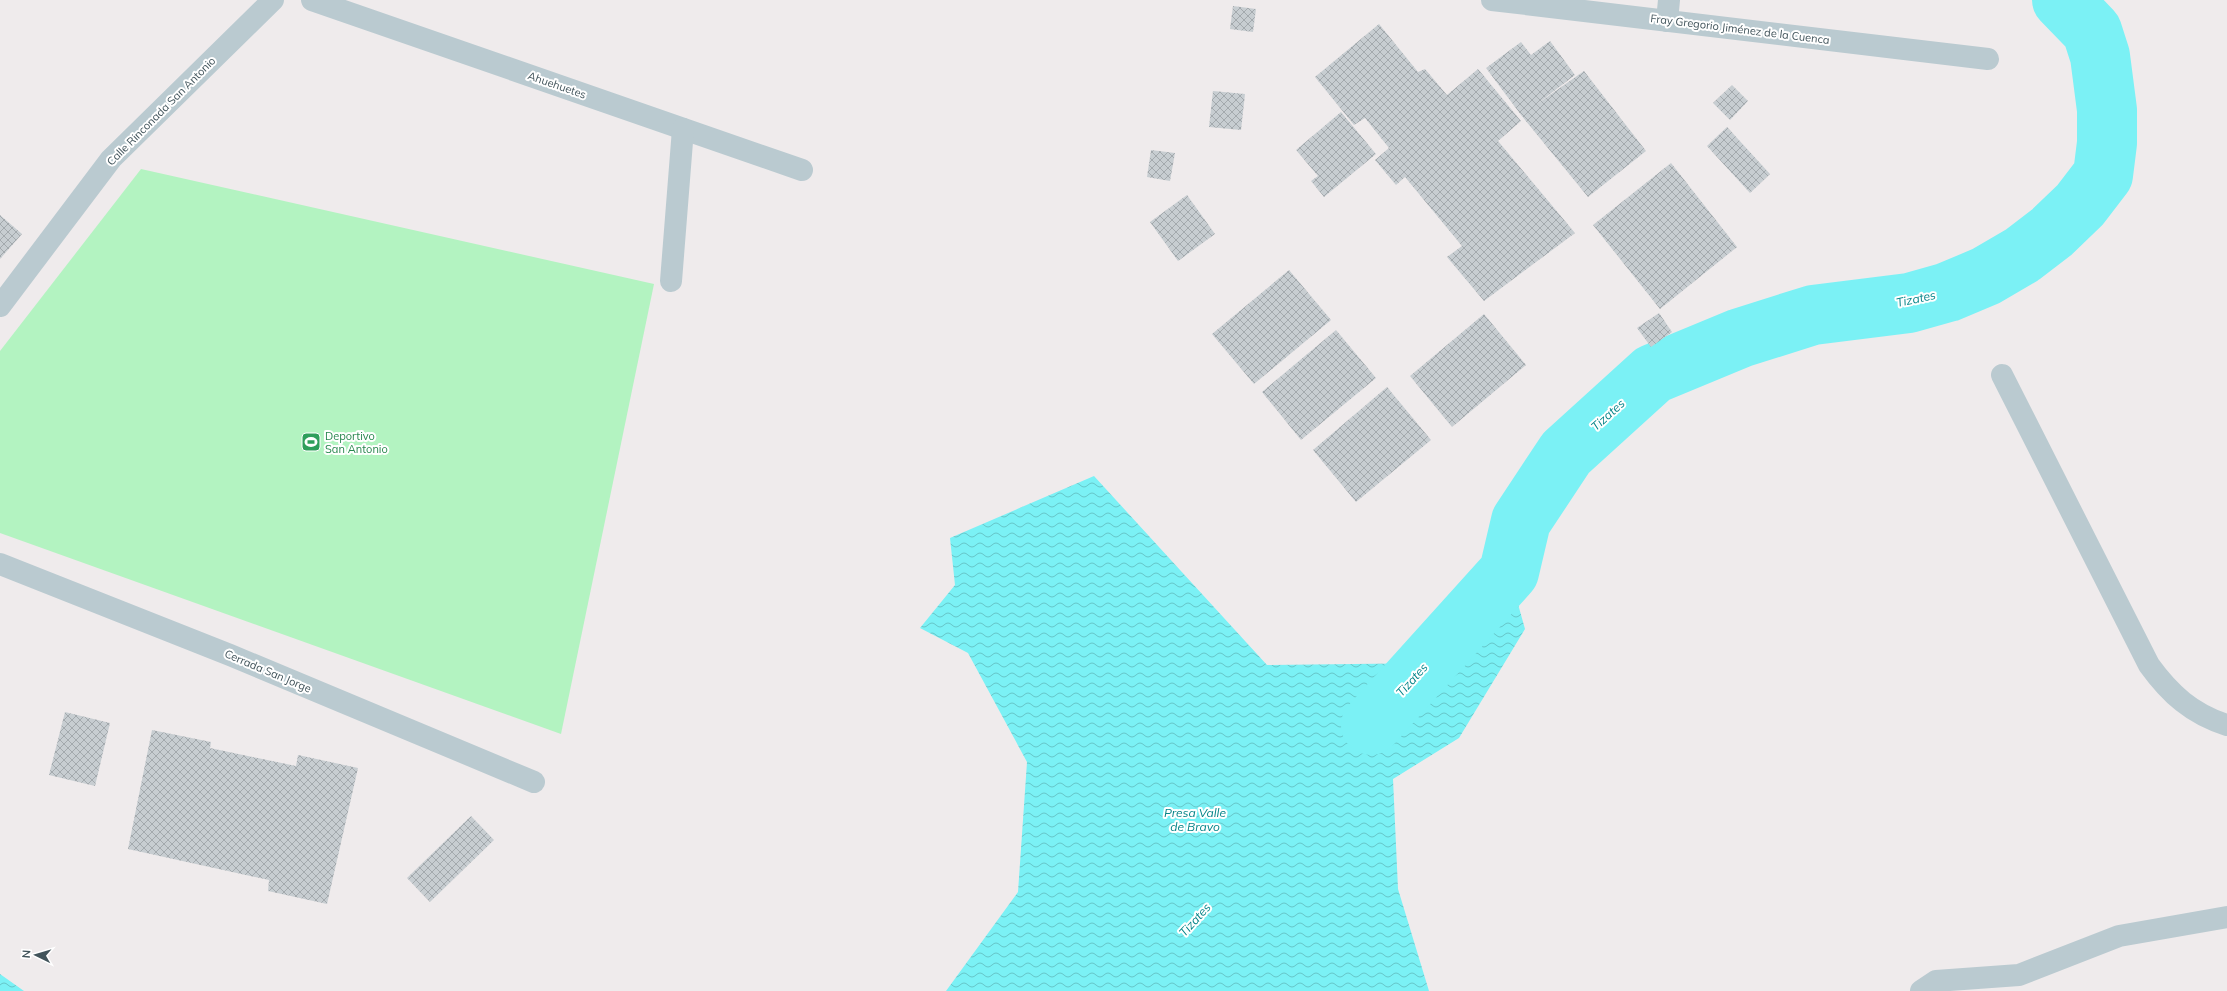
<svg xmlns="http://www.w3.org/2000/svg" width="2227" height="991" font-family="Mulish,sans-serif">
  <defs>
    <pattern id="water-waves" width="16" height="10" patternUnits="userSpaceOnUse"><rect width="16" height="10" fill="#7bf1f5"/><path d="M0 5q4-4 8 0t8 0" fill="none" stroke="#66c6c9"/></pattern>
    <pattern id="building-cross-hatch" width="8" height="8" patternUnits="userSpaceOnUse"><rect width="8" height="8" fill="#c7cdd1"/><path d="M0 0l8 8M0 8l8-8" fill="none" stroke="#a3a9ad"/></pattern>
  </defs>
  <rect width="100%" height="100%" fill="#efebec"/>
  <polygon fill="#b3f3c1" points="141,169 654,284 561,734 0,533 0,351"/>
  <g fill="url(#water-waves)">
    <polygon points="1094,476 1267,665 1439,663 1509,572 1525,629 1459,738 1393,779 1398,889 1429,991 946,991 1018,892 1027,762 968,653 920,628 955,585 950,538"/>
    <polygon points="0,974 24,991 0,991"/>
  </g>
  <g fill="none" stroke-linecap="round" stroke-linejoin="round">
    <polyline stroke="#7bf1f5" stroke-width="60" points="1371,725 1509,572 1521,521 1566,453 1653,374 1740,338 1813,315 1909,303 1948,292 1986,276 2022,255 2052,232 2080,205 2103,175 2107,143 2107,110 2100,56 2092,31 2062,0"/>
  </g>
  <g fill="url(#building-cross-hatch)">
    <polygon points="1233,6 1256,9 1253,32 1230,29"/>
    <polygon points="1379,24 1418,72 1425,69 1447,95 1478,69 1521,121 1498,141 1575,233 1484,301 1447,257 1462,246 1405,177 1396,185 1375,160 1389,148 1365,118 1354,125 1315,77"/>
    <polygon points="1550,41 1575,75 1537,104 1584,71 1646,151 1588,197 1521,115 1486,68 1521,42 1531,55"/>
    <polygon points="1732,85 1748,101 1730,120 1713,103"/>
    <polygon points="1213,91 1245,94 1241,130 1209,127"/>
    <polygon points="1341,112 1376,154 1324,197 1311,181 1318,176 1296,150"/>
    <polygon points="1727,127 1770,174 1750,193 1707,146"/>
    <polygon points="1151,150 1175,153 1170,181 1147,177"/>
    <polygon points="1671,163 1737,247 1660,309 1593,225"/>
    <polygon points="1187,195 1215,234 1178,261 1150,222"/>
    <polygon points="0,215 22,234 0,259"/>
    <polygon points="1289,270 1331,320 1254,384 1212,334"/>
    <polygon points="1659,313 1672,332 1651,347 1637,328"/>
    <polygon points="1484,314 1526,365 1452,427 1410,376"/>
    <polygon points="1336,330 1376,378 1301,440 1262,392"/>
    <polygon points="1387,387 1431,440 1356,502 1313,450"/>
    <polygon points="65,712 110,723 95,786 49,775"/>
    <polygon points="152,730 211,742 210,748 296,766 298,755 358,768 327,904 268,891 269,880 128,849"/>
    <polygon points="471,816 494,840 430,902 407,878"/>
  </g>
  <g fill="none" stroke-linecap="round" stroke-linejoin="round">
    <g stroke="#bacad0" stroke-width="22">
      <polyline points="312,0 802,170"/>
      <polyline points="1492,0 1988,59"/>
      <polyline points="1667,21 1669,0"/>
      <polyline points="671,281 683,129"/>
      <polyline points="0,306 111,159 273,0"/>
      <path d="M2002 375 2149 665C2170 694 2192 714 2227 725"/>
      <polyline points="0,564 230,655 534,782"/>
      <polyline points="1921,991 1936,981 2019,975 2119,936 2227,917"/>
    </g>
  </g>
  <defs>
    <g id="stadium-square" transform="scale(1)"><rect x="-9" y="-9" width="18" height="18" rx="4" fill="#2e9e5b" stroke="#fff"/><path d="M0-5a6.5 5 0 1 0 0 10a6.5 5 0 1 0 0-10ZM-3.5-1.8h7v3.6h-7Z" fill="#fff"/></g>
  </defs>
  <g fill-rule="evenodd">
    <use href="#stadium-square" x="311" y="442"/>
  </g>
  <g text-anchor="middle" stroke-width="4" stroke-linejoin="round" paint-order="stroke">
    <g font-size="11" fill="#42545b" stroke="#fff">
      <text transform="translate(1740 29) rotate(7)" y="4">Fray Gregorio Jiménez de la Cuenca</text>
      <text transform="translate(557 85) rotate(19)" y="4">Ahuehuetes</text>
      <text transform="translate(161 111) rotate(-45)" y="4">Calle Rinconada San Antonio</text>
      <text transform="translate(268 671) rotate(23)" y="4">Cerrada San Jorge</text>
    </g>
    <g font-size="11" fill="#27864d" stroke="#fff" text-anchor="start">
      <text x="325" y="440">Deportivo<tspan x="325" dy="13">San Antonio</tspan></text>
    </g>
    <g font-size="12" font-style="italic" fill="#048488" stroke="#fff">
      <text transform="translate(1916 299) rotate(-12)" y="4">Tizates</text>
      <text transform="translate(1608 415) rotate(-42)" y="4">Tizates</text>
      <text transform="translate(1412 680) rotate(-48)" y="4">Tizates</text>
      <text x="1195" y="817">Presa Valle<tspan x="1195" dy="14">de Bravo</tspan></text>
      <text transform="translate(1195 920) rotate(-48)" y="4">Tizates</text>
    </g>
  </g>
  <g transform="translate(36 955) rotate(275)" stroke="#ffffff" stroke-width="3" paint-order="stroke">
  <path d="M0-3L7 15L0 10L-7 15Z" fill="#42545b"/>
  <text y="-6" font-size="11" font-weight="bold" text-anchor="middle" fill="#42545b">N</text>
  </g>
</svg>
